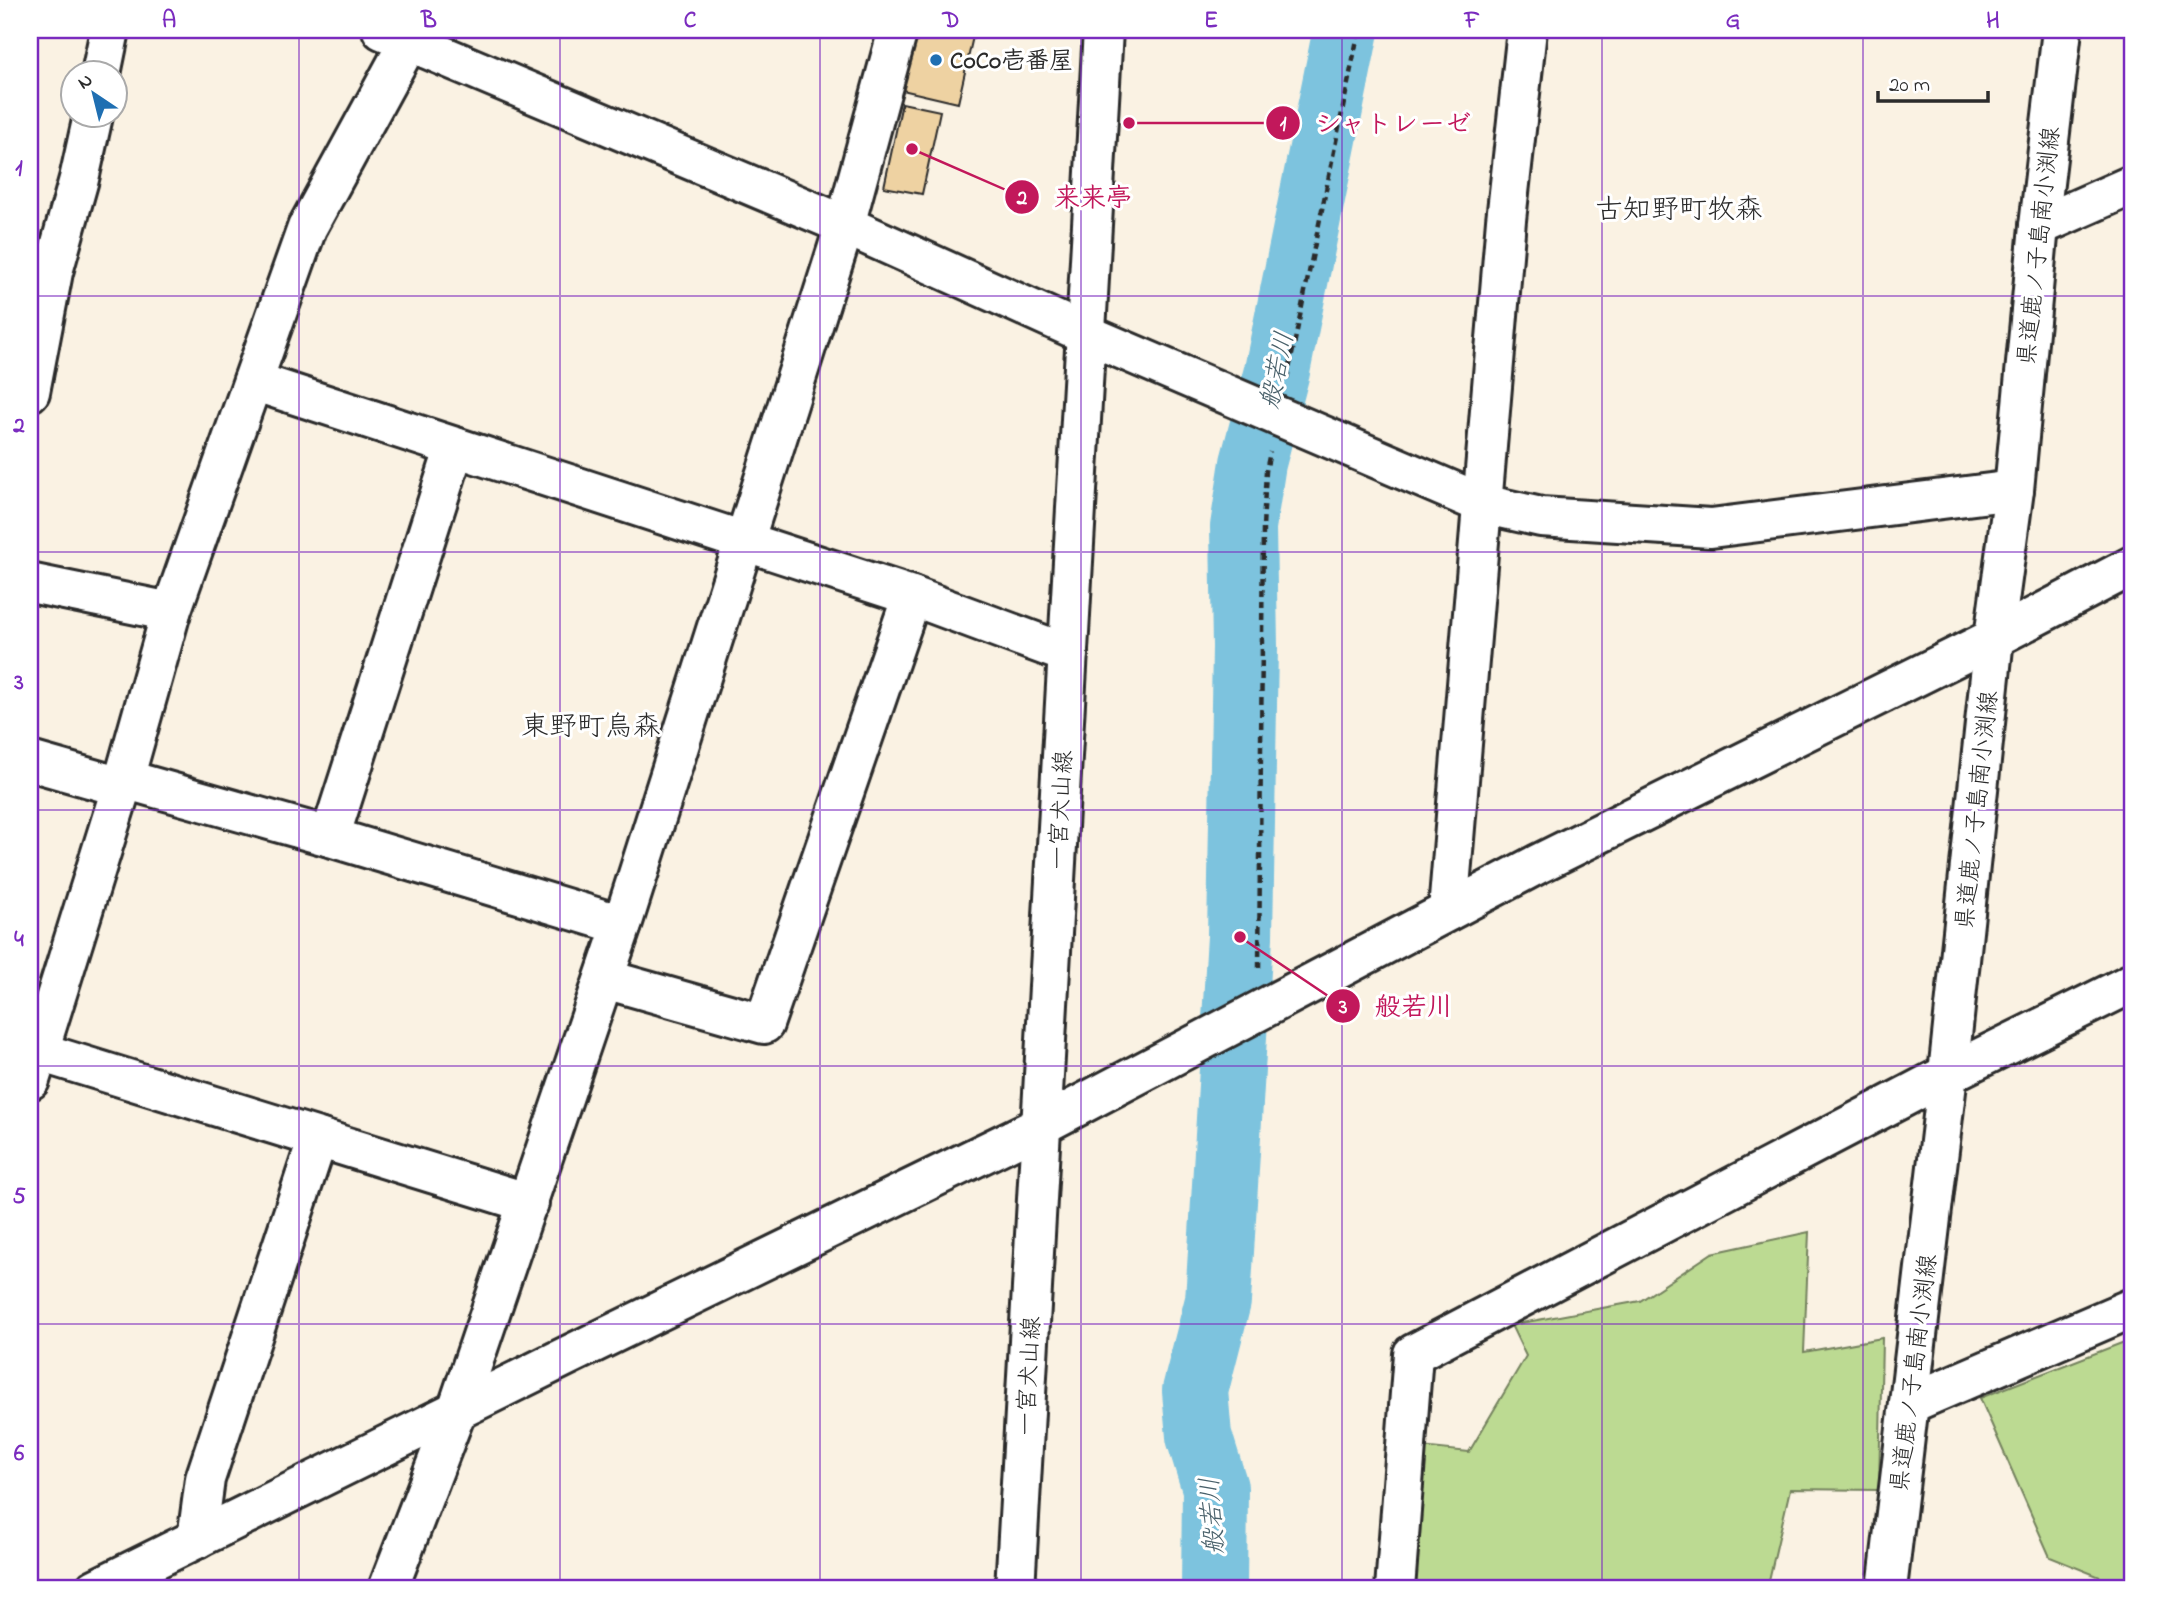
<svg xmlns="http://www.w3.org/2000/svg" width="2162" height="1619" font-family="'Indie Flower','Klee One',sans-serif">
  <rect width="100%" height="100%" fill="#faf2e3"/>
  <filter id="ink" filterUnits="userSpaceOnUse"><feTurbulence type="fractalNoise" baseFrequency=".0143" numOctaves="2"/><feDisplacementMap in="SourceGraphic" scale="14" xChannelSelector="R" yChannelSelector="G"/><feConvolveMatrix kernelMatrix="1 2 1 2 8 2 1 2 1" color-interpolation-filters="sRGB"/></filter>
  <g filter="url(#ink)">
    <g fill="#bcda92" stroke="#74825e" stroke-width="2">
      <polygon points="1809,1232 1804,1352 1882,1338 1879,1490 1790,1489 1767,1589 1412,1589 1422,1447 1469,1452 1526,1356 1511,1325 1640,1301 1712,1253"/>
      <polygon points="2132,1339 2132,1589 2102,1589 2100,1577 2050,1557 1980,1398"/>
    </g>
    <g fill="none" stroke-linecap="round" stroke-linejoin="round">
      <polyline stroke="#7dc3de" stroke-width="66" points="1214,1589 1215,1488 1199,1436 1195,1391 1218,1301 1240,937 1245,647 1243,527 1253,463 1277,371 1346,30"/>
    </g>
    <g fill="#eed2a2" stroke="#2b2b2b" stroke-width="2">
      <polygon points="912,30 974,32 958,103 898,89"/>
      <polygon points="902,103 940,111 922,194 884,187"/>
    </g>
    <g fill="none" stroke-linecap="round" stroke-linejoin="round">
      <g stroke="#2b2b2b" stroke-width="44">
        <g id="minor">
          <polyline points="382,30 845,225 1086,334 1483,504 1541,517 1711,528 2014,490"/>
          <polyline points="101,74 110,30"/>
          <polyline points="2039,226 2132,185"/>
          <polyline points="253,381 912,596 1068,654"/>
          <polyline points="30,392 53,272 79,179 93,116"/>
          <polyline points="30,583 171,612"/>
          <polyline points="30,761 121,787"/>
          <polyline points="124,779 330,837 622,925"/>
          <polyline points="330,837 455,447"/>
          <polyline points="1448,911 1506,220 1527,30"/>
          <polyline points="605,979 764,1024 912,596"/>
          <polyline points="30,1049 529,1203"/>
          <polyline points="30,1080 124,779 171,612 307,228 415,30"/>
          <polyline points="1909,1404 2132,1308"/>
          <polyline points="197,1539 205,1479 318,1138"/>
          <polyline points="95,1589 567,1356 1042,1125 1538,864 1994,638 2132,566"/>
          <polyline points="388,1589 457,1410 622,925 845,225 898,30"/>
          <polyline points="1395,1589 1413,1354 1948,1074 2132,983"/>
        </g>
      </g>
      <g stroke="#2b2b2b" stroke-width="44">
        <g id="major">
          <polyline points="1015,1589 1103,30"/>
          <polyline points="1887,1589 1948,1074 1994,638 2014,490 2039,226 2062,30"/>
        </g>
      </g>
      <g stroke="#2b2b2b" stroke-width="4.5" stroke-dasharray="7 5" stroke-linecap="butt">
        <polyline points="1287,379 1359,30"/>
        <polyline points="1259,968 1263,527 1266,471 1270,452"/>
      </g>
      <use href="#minor" stroke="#fff" stroke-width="38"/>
      <use href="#major" stroke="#fff" stroke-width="38"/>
    </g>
  </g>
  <path fill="none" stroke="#7b2cbf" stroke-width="2" stroke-opacity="0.55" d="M299 30V1589M560 30V1589M820 30V1589M1081 30V1589M1342 30V1589M1602 30V1589M1863 30V1589M30 296H2132M30 552H2132M30 810H2132M30 1066H2132M30 1324H2132"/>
  <circle fill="#1f6fb2" stroke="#fff" stroke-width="2.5" cx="936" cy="60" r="7"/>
  <g text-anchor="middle" stroke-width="6" stroke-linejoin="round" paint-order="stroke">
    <g font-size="24" font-weight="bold" fill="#2b2b2b" stroke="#fff" text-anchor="start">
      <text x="950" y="68">CoCo壱番屋</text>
    </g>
    <g font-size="24" fill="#2b2b2b" stroke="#fff">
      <text transform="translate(2038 246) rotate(-84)" y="8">県道鹿ノ子島南小渕線</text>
      <text transform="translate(1060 810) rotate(-87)" y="8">一宮犬山線</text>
      <text transform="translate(1976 810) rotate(-84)" y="8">県道鹿ノ子島南小渕線</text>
      <text transform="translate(1913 1373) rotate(-83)" y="8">県道鹿ノ子島南小渕線</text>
      <text transform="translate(1028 1376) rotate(-87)" y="8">一宮犬山線</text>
    </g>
    <g font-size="26" font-style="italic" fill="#48606a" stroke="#fff">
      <text transform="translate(1276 370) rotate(-78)" y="9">般若川</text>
      <text transform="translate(1211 1516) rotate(-94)" y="9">般若川</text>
    </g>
    <g font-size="28" fill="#2b2b2b" stroke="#fff">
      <text x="1679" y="218">古知野町牧森</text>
      <text x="591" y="735">東野町烏森</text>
    </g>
  </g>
  <path fill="none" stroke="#c2185b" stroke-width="2.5" d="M1129 123L1283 123M912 149L1022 197M1240 937L1343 1006"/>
  <g fill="#c2185b" stroke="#fff" stroke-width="2.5">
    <circle cx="1129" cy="123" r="7"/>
    <circle cx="912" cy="149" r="7"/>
    <circle cx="1240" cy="937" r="7"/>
    <circle cx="1283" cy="123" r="18"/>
    <circle cx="1022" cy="197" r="18"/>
    <circle cx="1343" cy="1006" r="18"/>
  </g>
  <g font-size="21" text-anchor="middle" font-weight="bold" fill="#fff">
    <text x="1283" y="130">1</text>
    <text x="1022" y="204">2</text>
    <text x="1343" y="1013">3</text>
  </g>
  <g font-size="26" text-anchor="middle" font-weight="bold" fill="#c2185b" stroke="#fff" stroke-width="6" stroke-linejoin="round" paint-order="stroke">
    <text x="1393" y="132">シャトレーゼ</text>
    <text x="1093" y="206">来来亭</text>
    <text x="1414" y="1015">般若川</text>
  </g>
  <rect width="2162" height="1619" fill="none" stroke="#fff" stroke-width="77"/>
  <g transform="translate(94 94) rotate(325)"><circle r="33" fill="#ffffff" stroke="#aaaaaa" stroke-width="2"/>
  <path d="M0-5L12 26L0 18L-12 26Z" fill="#1f6fb2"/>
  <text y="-10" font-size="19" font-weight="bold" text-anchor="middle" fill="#2b2b2b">N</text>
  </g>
  <path d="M1878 91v10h110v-10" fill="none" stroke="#2b2b2b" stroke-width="3.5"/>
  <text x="1889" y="91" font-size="21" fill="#2b2b2b" stroke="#ffffff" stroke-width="5" paint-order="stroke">20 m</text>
  <rect x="38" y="38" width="2086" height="1542" fill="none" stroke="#7b2cbf" stroke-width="2.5"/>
  <g font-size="23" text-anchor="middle" font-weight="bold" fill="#7b2cbf">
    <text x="169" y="27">A</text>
    <text x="429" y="27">B</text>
    <text x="690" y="27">C</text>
    <text x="951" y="27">D</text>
    <text x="1211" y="27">E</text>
    <text x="1472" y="27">F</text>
    <text x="1733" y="27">G</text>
    <text x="1993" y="27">H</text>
    <text x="19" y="175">1</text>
    <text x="19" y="432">2</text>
    <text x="19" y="689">3</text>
    <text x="19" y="946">4</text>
    <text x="19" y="1203">5</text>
    <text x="19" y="1460">6</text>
  </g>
</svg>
